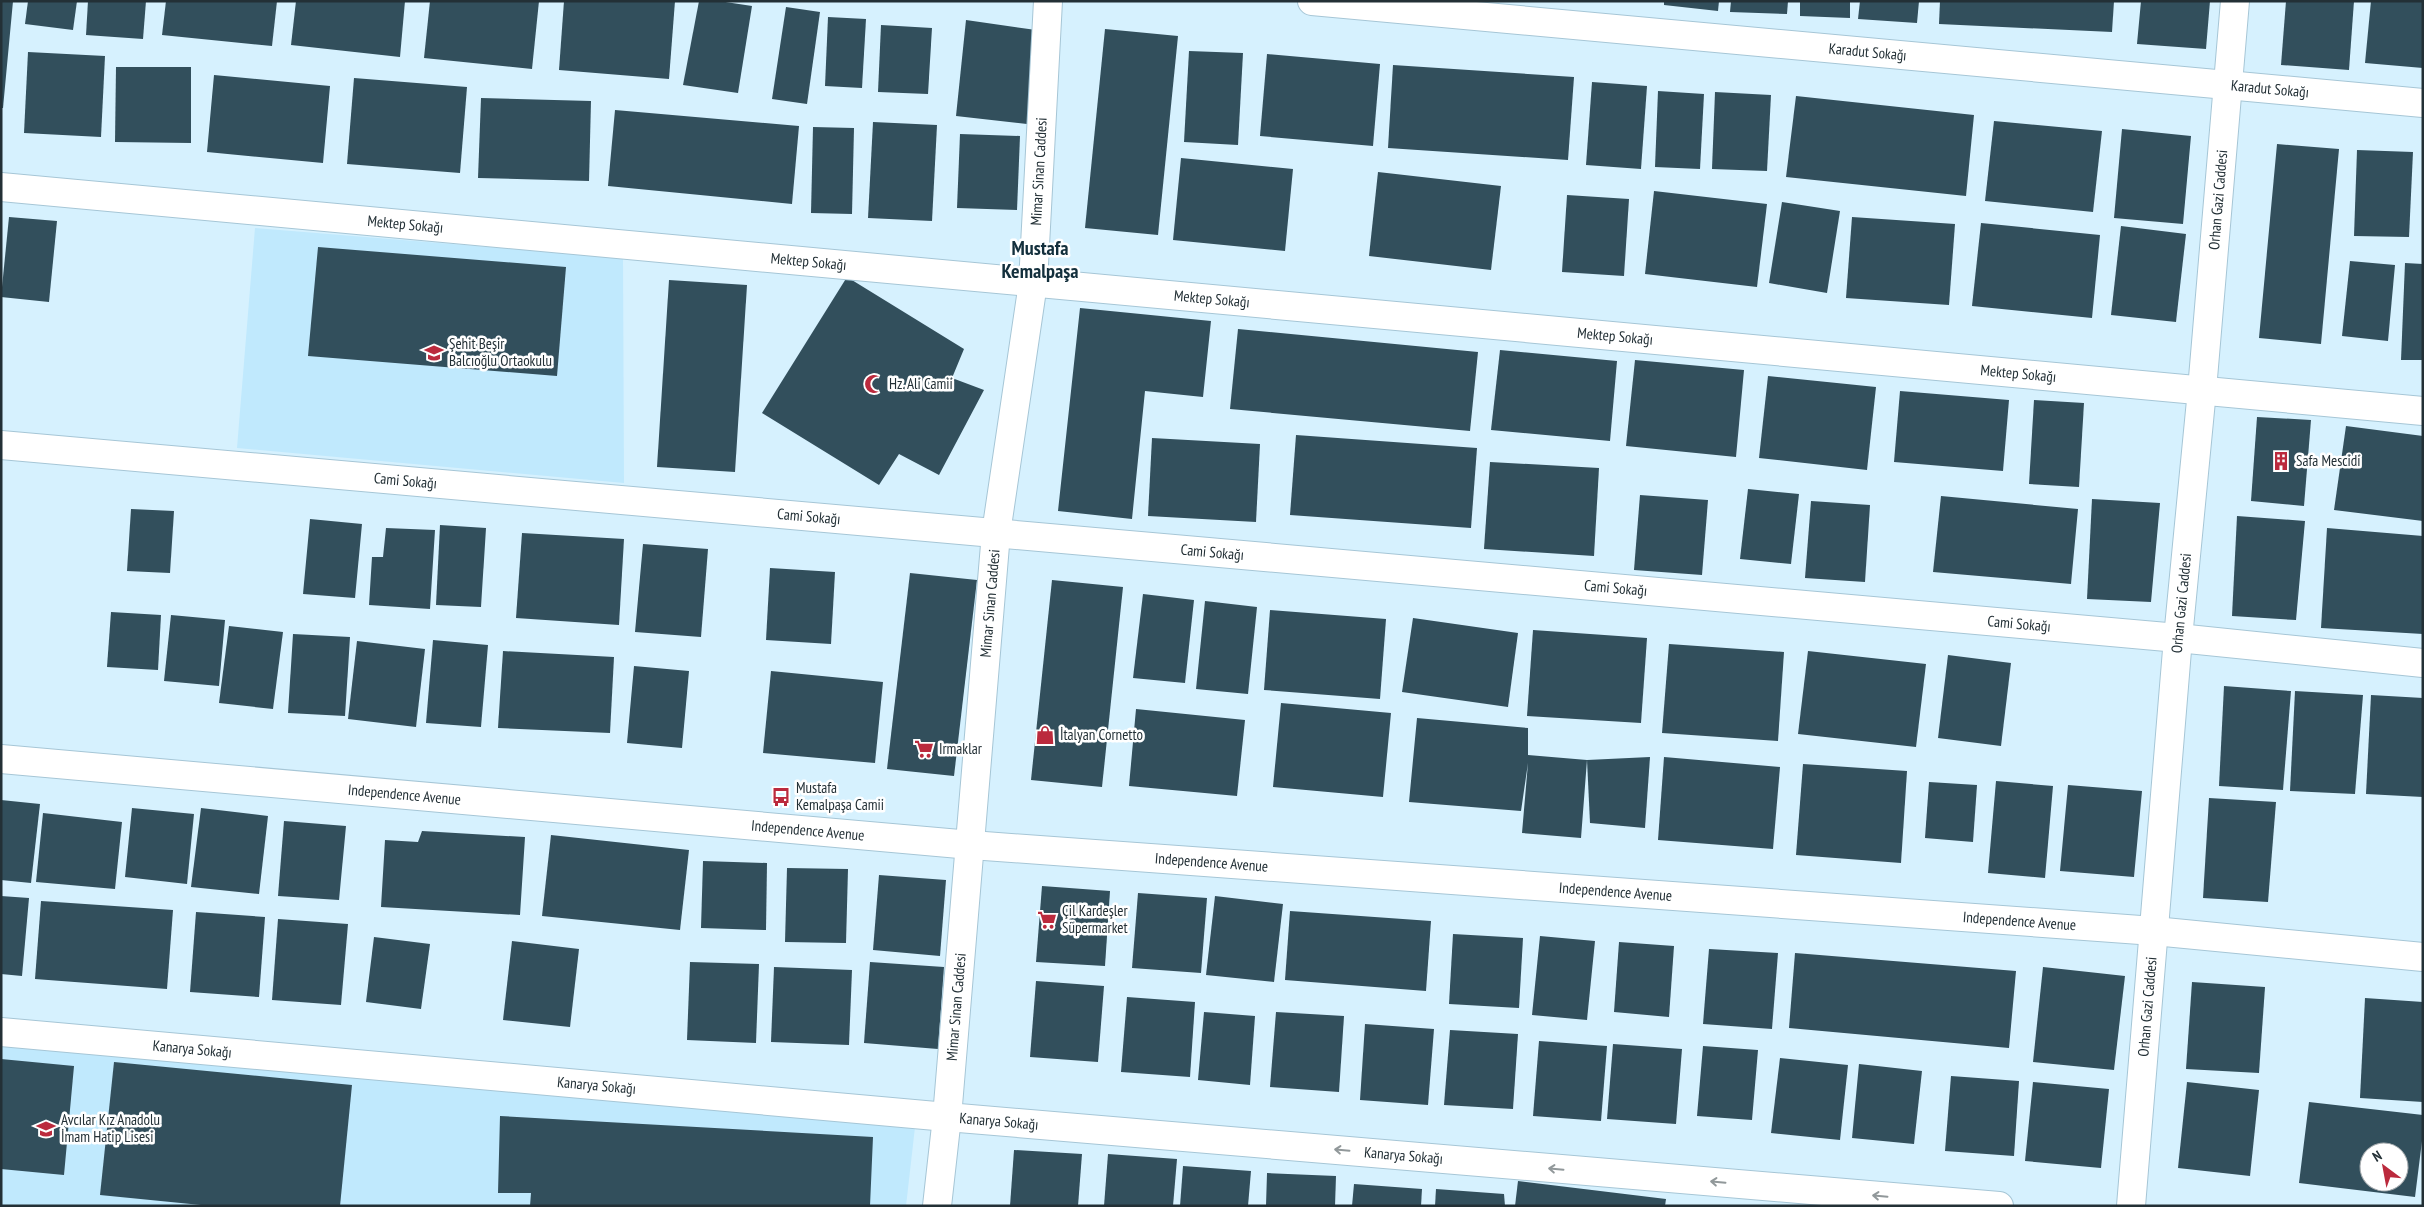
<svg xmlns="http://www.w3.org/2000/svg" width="2424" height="1207" font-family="'PT Sans Narrow',sans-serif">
  <rect width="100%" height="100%" fill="#d6f1fe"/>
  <g fill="#c0e9fd">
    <polygon points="255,228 623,258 624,483 237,448"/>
    <polygon points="1,1045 915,1127 906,1206 1,1206"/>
  </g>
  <g fill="#324f5c" fill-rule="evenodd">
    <polygon points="1,1 13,1 3,108 1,108"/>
    <polygon points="28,1 77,1 73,30 25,24"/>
    <polygon points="88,1 146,1 143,39 86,35"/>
    <polygon points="166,1 277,1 272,46 162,35"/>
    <polygon points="296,1 405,1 400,57 291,45"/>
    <polygon points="430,1 539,1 532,69 424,58"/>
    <polygon points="564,1 675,1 669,79 559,70"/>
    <polygon points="699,1 719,1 752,6 738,93 683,85"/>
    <polygon points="1664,1 1719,1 1718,11 1664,5"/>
    <polygon points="1731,1 1788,1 1787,14 1730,12"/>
    <polygon points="1800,1 1850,1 1850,18 1800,16"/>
    <polygon points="1860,1 1919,1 1917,23 1858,19"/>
    <polygon points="1940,1 2114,1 2112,32 1939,24"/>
    <polygon points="2141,1 2210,1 2206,49 2137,44"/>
    <polygon points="2286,1 2354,1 2349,70 2281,65"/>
    <polygon points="2371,1 2423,1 2423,68 2365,63"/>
    <polygon points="786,7 820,12 807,104 772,99"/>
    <polygon points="828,17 866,19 862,88 825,86"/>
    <polygon points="966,20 1036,30 1027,124 956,116"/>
    <polygon points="881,25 932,28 928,94 878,92"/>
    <polygon points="1105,29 1178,36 1158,235 1085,228"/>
    <polygon points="1189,51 1243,53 1238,145 1184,142"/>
    <polygon points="28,52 105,56 101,137 24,133"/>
    <polygon points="1267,54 1380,64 1373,146 1260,136"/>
    <polygon points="1393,65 1574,77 1568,160 1388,148"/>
    <polygon points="116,67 191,67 191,143 115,142"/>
    <polygon points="214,75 330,86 323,163 207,152"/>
    <polygon points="354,78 467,87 460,173 347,164"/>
    <polygon points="1592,82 1647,86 1641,169 1586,165"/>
    <polygon points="1658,91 1704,94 1700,169 1655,167"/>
    <polygon points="1715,92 1771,95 1767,171 1712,169"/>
    <polygon points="1796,96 1974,115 1966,196 1786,177"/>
    <polygon points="481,98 591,101 589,181 478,178"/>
    <polygon points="615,110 799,126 792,204 608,186"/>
    <polygon points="1994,121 2102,131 2093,212 1985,201"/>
    <polygon points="873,122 937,125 932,221 868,218"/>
    <polygon points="813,127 854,128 852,214 811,213"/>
    <polygon points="2122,129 2191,136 2183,224 2114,218"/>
    <polygon points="960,134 1020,136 1017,210 957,208"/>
    <polygon points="2277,144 2339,149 2321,344 2259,338"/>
    <polygon points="2357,150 2413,152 2409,237 2354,236"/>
    <polygon points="1181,158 1293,169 1285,251 1173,240"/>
    <polygon points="1378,172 1501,186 1491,270 1369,256"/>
    <polygon points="1654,191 1767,204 1757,287 1645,274"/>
    <polygon points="1567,195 1629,199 1624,276 1562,272"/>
    <polygon points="1782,202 1840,211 1827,293 1769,283"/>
    <polygon points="9,217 57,221 49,302 1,297"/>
    <polygon points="1852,217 1955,224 1949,305 1846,298"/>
    <polygon points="1981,223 2100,235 2092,318 1972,306"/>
    <polygon points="2121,226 2186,234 2176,322 2111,315"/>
    <polygon points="318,247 566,267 557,376 308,356"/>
    <polygon points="2350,261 2395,265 2388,341 2342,336"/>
    <polygon points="2405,263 2423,264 2423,360 2401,360"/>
    <polygon points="847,277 964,349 952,378 984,390 939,475 899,454 879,485 762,413"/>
    <polygon points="669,280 747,285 735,472 657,467"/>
    <polygon points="1080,308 1211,321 1203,397 1145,391 1132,519 1058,511"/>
    <polygon points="1238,329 1478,352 1470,431 1230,409"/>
    <polygon points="1500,350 1617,361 1610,441 1491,430"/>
    <polygon points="1635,360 1744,370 1736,457 1626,446"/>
    <polygon points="1768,376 1876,387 1867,470 1759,458"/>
    <polygon points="1900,391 2009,400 2003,471 1894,462"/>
    <polygon points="2034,400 2084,403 2079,487 2029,484"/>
    <polygon points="2257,417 2311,420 2304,506 2251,501"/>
    <polygon points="2346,426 2423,436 2423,521 2334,510"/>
    <polygon points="1296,435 1477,448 1471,528 1290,515"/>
    <polygon points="1152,438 1260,444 1256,522 1148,516"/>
    <polygon points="1490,462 1599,468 1594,556 1484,549"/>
    <polygon points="1748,489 1799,494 1791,564 1740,559"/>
    <polygon points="1640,495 1708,500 1702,575 1634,570"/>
    <polygon points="1941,496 2078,509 2071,584 1933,572"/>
    <polygon points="2092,499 2160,503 2151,602 2087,599"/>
    <polygon points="1811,501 1870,505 1865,582 1805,578"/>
    <polygon points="131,509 174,511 170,573 127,571"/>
    <polygon points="2237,516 2305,521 2296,620 2232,616"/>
    <polygon points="310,519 362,524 355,598 303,594"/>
    <polygon points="440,525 486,528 481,607 436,605"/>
    <polygon points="386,528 435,530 430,609 369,605 372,557 383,557"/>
    <polygon points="2327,528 2423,536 2423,634 2321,628"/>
    <polygon points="522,533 624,539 619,625 516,618"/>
    <polygon points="643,544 708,549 701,637 635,632"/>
    <polygon points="770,568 835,572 831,644 766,640"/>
    <polygon points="910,573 977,580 954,776 887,769"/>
    <polygon points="1052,580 1123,587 1102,787 1031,780"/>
    <polygon points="1143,594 1194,600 1185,683 1133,678"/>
    <polygon points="1205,601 1257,607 1248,694 1196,689"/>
    <polygon points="1270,610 1386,619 1380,699 1264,690"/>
    <polygon points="111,612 161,615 158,670 107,667"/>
    <polygon points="171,615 225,620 219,686 164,681"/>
    <polygon points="1413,618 1518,633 1508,707 1402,692"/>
    <polygon points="229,626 283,632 273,709 219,703"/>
    <polygon points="1533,630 1647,638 1641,723 1527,716"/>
    <polygon points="293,634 350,637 345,716 288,713"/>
    <polygon points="433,640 488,645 481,727 426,723"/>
    <polygon points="357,641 425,649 416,727 348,719"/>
    <polygon points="1669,644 1784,652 1778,741 1662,733"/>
    <polygon points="503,651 614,657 610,733 498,728"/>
    <polygon points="1808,651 1926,664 1916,747 1798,734"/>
    <polygon points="1948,655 2011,663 2001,746 1938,738"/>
    <polygon points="634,666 689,671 682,748 627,743"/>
    <polygon points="771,671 883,682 875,763 763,753"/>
    <polygon points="2224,686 2291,691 2283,790 2219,786"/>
    <polygon points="2295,691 2363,695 2355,794 2290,791"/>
    <polygon points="2371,695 2423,698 2423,797 2366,794"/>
    <polygon points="1281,703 1391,713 1383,797 1273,787"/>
    <polygon points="1136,709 1245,720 1237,796 1129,786"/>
    <polygon points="1417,718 1528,728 1528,755 1587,760 1581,838 1522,833 1528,763 1521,811 1409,802"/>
    <polygon points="1650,757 1645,828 1590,823 1587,760"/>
    <polygon points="1664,757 1780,767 1773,849 1658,840"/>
    <polygon points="1803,764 1907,771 1901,863 1796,855"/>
    <polygon points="1996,781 2053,786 2045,878 1988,873"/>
    <polygon points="1929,782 1977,785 1973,842 1925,838"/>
    <polygon points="2068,785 2142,791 2134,877 2060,871"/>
    <polygon points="2209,798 2276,802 2268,902 2203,898"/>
    <polygon points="1,800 40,804 31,883 1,880"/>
    <polygon points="132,808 194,814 187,884 125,877"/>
    <polygon points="201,808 268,816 259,894 191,887"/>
    <polygon points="43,813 122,822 115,889 36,882"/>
    <polygon points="284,821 346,826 339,900 278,896"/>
    <polygon points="422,831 525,837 520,915 381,907 385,840 418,842"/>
    <polygon points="551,835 689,850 680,930 542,916"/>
    <polygon points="703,861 767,863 766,930 701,928"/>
    <polygon points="787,868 848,869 846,943 785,942"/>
    <polygon points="879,875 946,880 940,956 873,950"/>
    <polygon points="1042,886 1110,891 1105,966 1036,962"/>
    <polygon points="1138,893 1207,898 1201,973 1132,968"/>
    <polygon points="1,896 29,898 22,976 1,974"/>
    <polygon points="1215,896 1283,904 1274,982 1206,975"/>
    <polygon points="41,901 173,910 167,989 35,979"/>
    <polygon points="1290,911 1431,921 1426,991 1285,980"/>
    <polygon points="196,912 265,917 259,997 190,992"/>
    <polygon points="278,919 348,924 341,1005 272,1000"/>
    <polygon points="1453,934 1523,938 1519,1008 1449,1004"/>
    <polygon points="1540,936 1595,941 1587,1020 1532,1015"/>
    <polygon points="374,937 430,944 421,1009 366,1002"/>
    <polygon points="512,941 579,949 570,1027 503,1020"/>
    <polygon points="1619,942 1674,946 1669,1017 1614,1012"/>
    <polygon points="1709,949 1778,953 1772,1029 1703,1024"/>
    <polygon points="1795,953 2016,971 2009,1048 1789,1028"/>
    <polygon points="690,962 759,964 756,1043 687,1040"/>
    <polygon points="870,962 944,967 938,1049 864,1043"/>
    <polygon points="774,967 852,970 849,1045 771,1042"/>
    <polygon points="2043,967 2125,976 2114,1070 2033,1062"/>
    <polygon points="1036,981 1104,986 1098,1062 1030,1057"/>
    <polygon points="2192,982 2265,987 2259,1073 2186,1069"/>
    <polygon points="1127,997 1195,1002 1190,1077 1121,1072"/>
    <polygon points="2365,998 2423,1002 2423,1102 2360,1098"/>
    <polygon points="1204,1012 1255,1016 1250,1085 1198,1080"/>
    <polygon points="1276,1012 1344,1016 1339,1092 1270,1087"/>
    <polygon points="1365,1024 1434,1029 1428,1105 1360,1100"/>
    <polygon points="1450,1030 1518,1034 1513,1109 1444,1105"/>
    <polygon points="1539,1041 1607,1046 1601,1121 1533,1116"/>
    <polygon points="1613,1044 1682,1049 1676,1124 1607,1119"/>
    <polygon points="1703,1046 1758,1050 1752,1120 1697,1116"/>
    <polygon points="1780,1058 1848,1065 1840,1140 1771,1133"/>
    <polygon points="1,1059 74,1066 64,1175 1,1169"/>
    <polygon points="114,1062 352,1085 340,1206 211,1206 100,1195"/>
    <polygon points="1859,1064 1922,1071 1914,1144 1852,1138"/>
    <polygon points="1951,1076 2019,1081 2014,1156 1945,1151"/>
    <polygon points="2033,1082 2109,1089 2101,1168 2025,1161"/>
    <polygon points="2187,1082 2259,1090 2250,1176 2178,1168"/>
    <path d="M2309 1102 2423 1115V1133L2415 1197 2299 1183ZM2369 1152H2399V1182H2369Z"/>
    <polygon points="500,1116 873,1137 870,1206 530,1206 531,1193 498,1193"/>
    <polygon points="1014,1150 1082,1154 1078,1206 1010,1206"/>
    <polygon points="1108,1154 1177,1159 1173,1206 1104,1206"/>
    <polygon points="1183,1166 1251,1171 1248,1206 1180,1206"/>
    <polygon points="1267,1173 1336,1176 1335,1206 1266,1206"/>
    <polygon points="1518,1181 1666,1199 1665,1206 1515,1206"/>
    <polygon points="1354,1184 1422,1189 1421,1206 1352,1206"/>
    <polygon points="1436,1189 1504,1194 1505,1206 1435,1206"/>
  </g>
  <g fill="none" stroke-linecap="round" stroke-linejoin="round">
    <g stroke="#a6c6d6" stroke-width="30">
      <g id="minor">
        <path id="s1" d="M1312 1 2423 103"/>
        <path id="s2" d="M1 187 2423 411"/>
        <path id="s3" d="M1 445 2178 638 2423 663"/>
        <path id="s4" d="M1 1032 947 1117 1999 1206"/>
      </g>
    </g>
    <g stroke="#a6c6d6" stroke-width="30">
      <g id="tertiary">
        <path id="s5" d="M1 759 971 845 2154 931 2423 957"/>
      </g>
    </g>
    <g stroke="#a6c6d6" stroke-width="30">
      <g id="secondary">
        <path id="s6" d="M937 1206 947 1117 996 533 1033 283 1048 1"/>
        <path id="s7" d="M2131 1206 2178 638 2202 390 2235 1"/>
      </g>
    </g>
    <use href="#minor" stroke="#fff" stroke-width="28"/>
    <use href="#tertiary" stroke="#fff" stroke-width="28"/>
    <use href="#secondary" stroke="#fff" stroke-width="28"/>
  </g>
  <defs><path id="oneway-shaft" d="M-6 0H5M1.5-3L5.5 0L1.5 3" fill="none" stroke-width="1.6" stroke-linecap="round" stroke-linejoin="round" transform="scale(1.25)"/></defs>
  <g stroke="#91989a">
    <use href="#oneway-shaft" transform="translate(1342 1150) rotate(-175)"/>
    <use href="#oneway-shaft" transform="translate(1556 1169) rotate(-175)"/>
    <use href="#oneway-shaft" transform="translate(1718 1182) rotate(-175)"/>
    <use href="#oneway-shaft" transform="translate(1880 1196) rotate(-175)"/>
  </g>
  <defs>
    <g id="school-bare" transform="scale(1.5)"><path d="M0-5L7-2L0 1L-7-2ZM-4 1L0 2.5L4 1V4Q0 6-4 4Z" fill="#bb2a3d" stroke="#fff" stroke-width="2.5" paint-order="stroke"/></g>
    <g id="mosque-bare" transform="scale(1.5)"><path d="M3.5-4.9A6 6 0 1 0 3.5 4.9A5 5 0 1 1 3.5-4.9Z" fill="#bb2a3d" stroke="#fff" stroke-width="2.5" paint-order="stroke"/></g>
    <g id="building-bare" transform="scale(1.5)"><path d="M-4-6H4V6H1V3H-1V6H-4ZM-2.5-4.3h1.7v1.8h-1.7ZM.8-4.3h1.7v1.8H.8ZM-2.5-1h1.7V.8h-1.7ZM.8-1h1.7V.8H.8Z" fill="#bb2a3d" stroke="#fff" stroke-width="2.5" paint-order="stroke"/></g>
    <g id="shop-bare" transform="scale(1.5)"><path d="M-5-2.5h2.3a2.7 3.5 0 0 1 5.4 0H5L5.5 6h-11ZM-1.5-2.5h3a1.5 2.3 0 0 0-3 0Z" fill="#bb2a3d" stroke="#fff" stroke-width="2.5" paint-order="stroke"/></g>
    <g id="supermarket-bare" transform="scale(1.5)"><path d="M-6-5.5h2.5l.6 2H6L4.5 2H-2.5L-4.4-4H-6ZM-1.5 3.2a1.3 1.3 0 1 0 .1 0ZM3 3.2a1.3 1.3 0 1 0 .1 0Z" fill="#bb2a3d" stroke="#fff" stroke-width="2.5" paint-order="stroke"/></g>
    <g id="bus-bare" transform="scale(1.5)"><path d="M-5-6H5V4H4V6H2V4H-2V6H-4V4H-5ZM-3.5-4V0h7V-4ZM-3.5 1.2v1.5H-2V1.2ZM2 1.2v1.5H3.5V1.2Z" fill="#bb2a3d" stroke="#fff" stroke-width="2.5" paint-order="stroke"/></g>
  </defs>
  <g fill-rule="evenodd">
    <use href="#school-bare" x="434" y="353"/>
    <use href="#mosque-bare" x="874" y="384"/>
    <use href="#building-bare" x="2281" y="461"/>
    <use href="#shop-bare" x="1045" y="735"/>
    <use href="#supermarket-bare" x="924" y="749"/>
    <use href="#bus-bare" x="781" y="797"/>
    <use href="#supermarket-bare" x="1047" y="920"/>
    <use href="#school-bare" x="46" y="1129"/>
  </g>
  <g text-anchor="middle" stroke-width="5" stroke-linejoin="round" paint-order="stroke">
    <g font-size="15" fill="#233036" stroke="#fff">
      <text dy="5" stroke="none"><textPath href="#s1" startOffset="558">Karadut Sokağı</textPath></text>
      <text dy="5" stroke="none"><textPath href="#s1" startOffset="962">Karadut Sokağı</textPath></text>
      <text dy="5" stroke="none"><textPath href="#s6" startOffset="1040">Mimar Sinan Caddesi</textPath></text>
      <text dy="5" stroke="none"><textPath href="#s7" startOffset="1010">Orhan Gazi Caddesi</textPath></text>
      <text dy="5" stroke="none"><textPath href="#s2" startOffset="406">Mektep Sokağı</textPath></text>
      <text dy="5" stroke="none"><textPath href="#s2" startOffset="811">Mektep Sokağı</textPath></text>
      <text dy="5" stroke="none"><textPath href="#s2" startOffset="1216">Mektep Sokağı</textPath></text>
      <text dy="5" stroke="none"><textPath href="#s2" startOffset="1621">Mektep Sokağı</textPath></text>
      <text dy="5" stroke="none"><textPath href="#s2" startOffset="2026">Mektep Sokağı</textPath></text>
      <text dy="5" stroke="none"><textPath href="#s3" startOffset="406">Cami Sokağı</textPath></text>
      <text dy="5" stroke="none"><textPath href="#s3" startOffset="811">Cami Sokağı</textPath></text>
      <text dy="5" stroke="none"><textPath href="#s3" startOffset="1216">Cami Sokağı</textPath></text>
      <text dy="5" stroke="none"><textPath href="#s3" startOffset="1621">Cami Sokağı</textPath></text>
      <text dy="5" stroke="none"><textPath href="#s6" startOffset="605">Mimar Sinan Caddesi</textPath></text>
      <text dy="5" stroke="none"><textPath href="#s7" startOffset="605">Orhan Gazi Caddesi</textPath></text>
      <text dy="5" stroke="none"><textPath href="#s3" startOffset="2026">Cami Sokağı</textPath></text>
      <text dy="5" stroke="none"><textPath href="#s5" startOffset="405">Independence Avenue</textPath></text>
      <text dy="5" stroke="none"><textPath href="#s5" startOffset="810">Independence Avenue</textPath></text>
      <text dy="5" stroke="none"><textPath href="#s5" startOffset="1215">Independence Avenue</textPath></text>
      <text dy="5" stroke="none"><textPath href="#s5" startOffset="1620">Independence Avenue</textPath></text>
      <text dy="5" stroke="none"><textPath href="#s5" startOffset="2025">Independence Avenue</textPath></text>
      <text dy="5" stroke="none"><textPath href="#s6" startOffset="200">Mimar Sinan Caddesi</textPath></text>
      <text dy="5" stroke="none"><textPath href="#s7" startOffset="200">Orhan Gazi Caddesi</textPath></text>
      <text dy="5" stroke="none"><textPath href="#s4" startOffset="192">Kanarya Sokağı</textPath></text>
      <text dy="5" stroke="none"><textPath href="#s4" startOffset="598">Kanarya Sokağı</textPath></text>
      <text dy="5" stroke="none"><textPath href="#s4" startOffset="1002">Kanarya Sokağı</textPath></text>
      <text dy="5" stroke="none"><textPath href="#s4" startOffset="1408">Kanarya Sokağı</textPath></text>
    </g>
    <g font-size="15" fill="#233036" stroke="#fff" text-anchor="start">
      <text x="449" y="349">Şehit Beşir<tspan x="449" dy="17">Balcıoğlu Ortaokulu</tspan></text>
      <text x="889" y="389">Hz. Ali Camii</text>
      <text x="2296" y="466">Safa Mescidi</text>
      <text x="1060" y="740">İtalyan Cornetto</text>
      <text x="939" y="754">Irmaklar</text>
      <text x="796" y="793">Mustafa<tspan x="796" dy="17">Kemalpaşa Camii</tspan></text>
      <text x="1062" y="916">Çil Kardeşler<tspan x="1062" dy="17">Süpermarket</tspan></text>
      <text x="61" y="1125">Avcılar Kız Anadolu<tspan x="61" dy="17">İmam Hatip Lisesi</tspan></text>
    </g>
    <g font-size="20" font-weight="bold" fill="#132f3c" stroke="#fff">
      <text x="1040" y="255">Mustafa<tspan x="1040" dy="23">Kemalpaşa</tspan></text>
    </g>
  </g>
  <rect width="2424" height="1207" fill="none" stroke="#233036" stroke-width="5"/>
  <g transform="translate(2384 1167) rotate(328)"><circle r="24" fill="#ffffff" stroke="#a7acaf"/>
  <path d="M0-4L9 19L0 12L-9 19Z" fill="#bb2a3d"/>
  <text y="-8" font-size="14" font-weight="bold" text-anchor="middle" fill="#233036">N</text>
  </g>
</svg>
